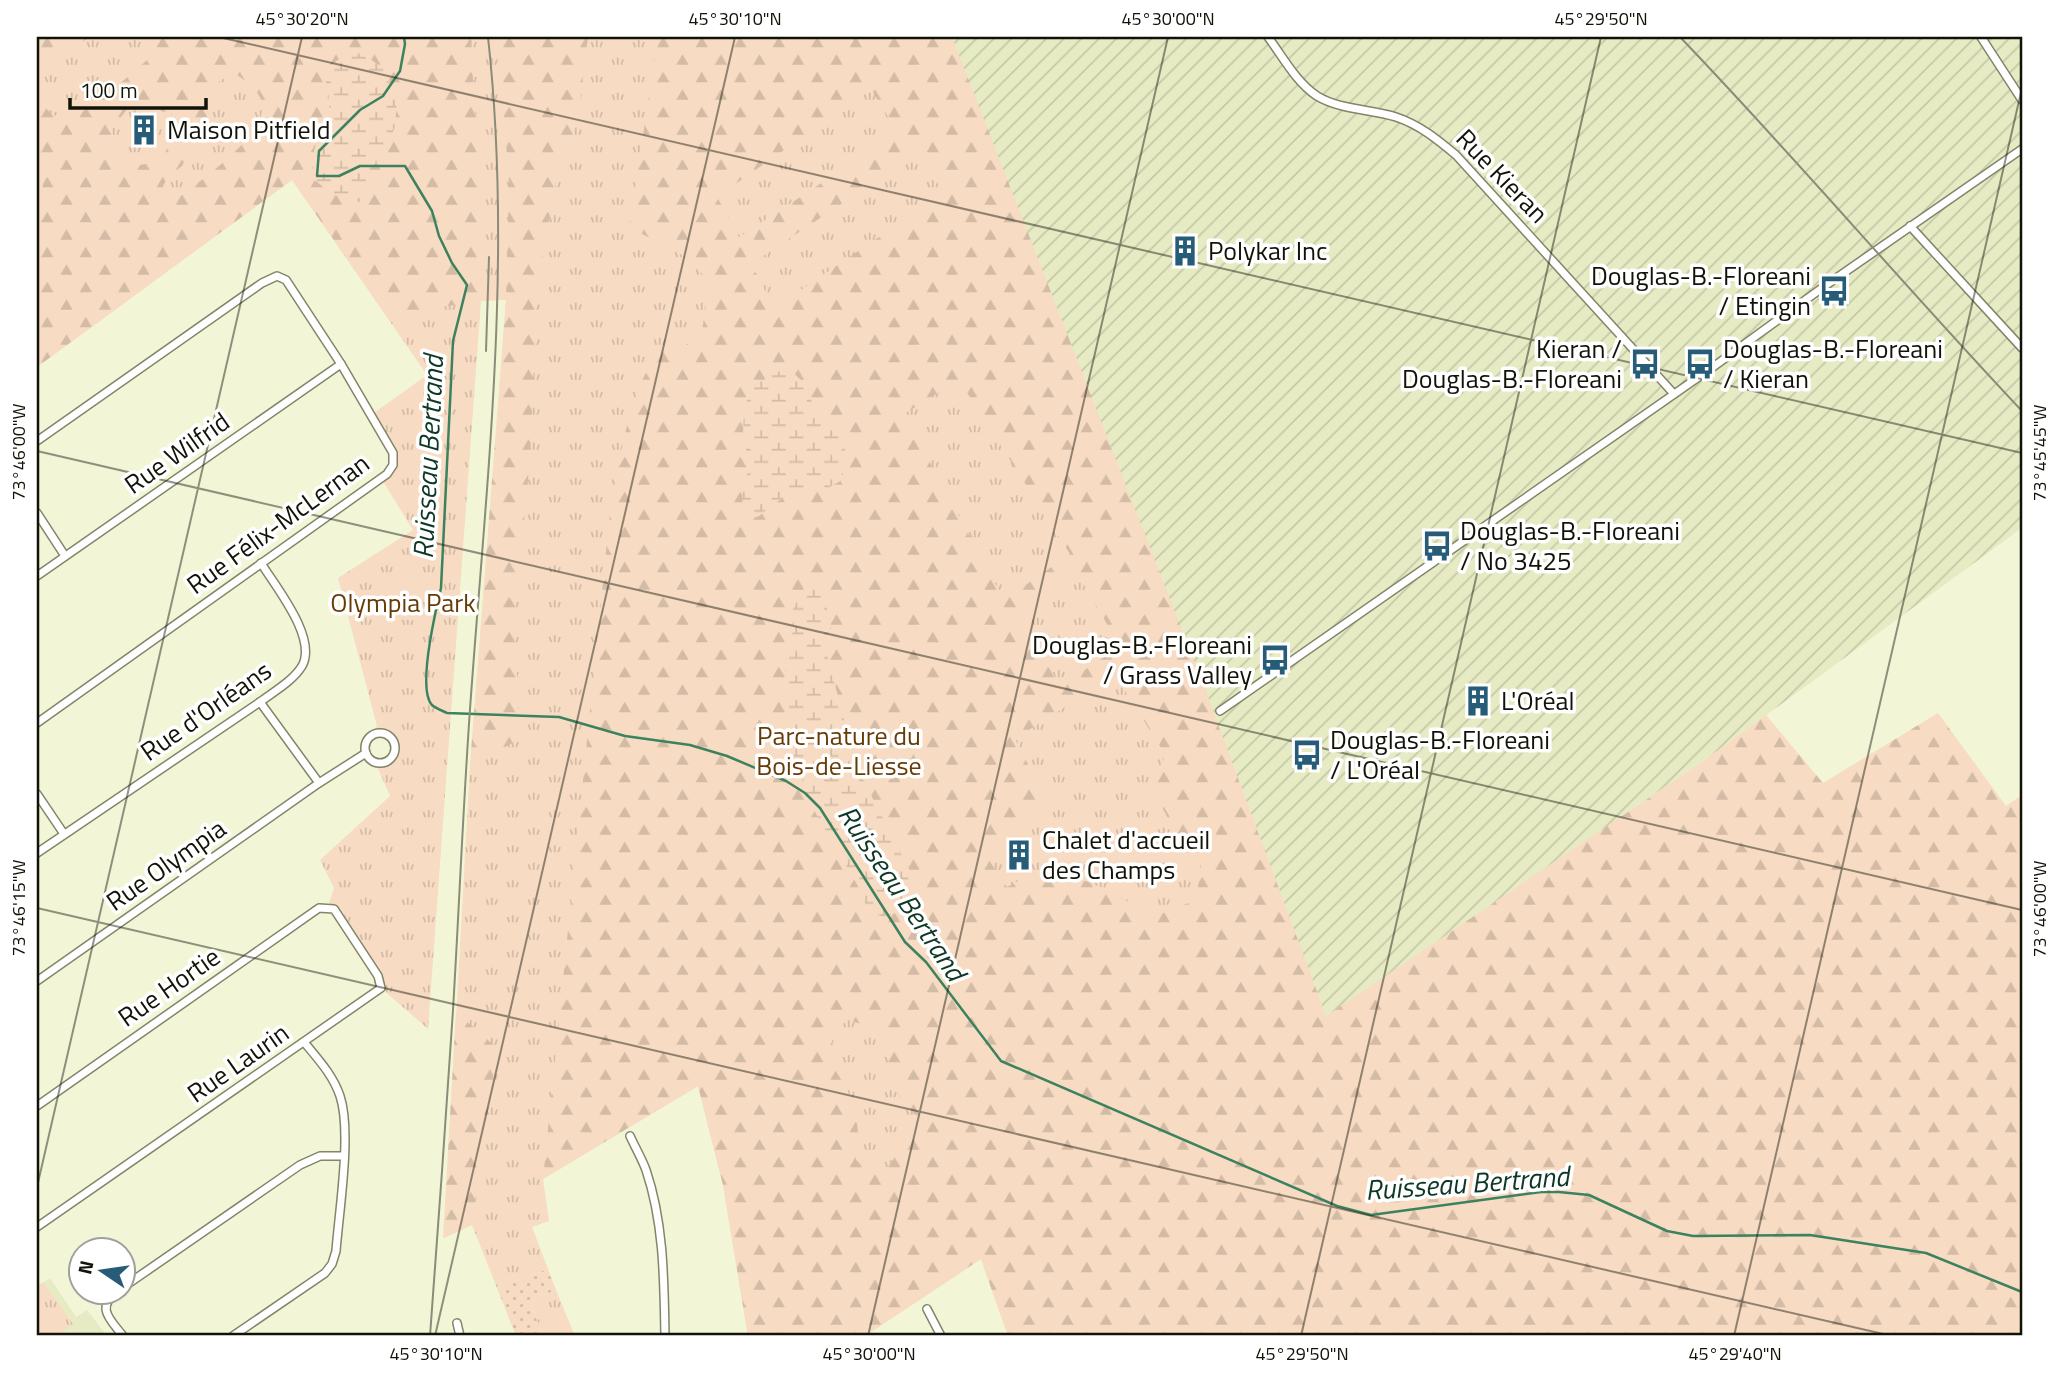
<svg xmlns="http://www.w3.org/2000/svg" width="2059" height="1373" font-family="'Titillium Web',sans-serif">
  <defs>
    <pattern id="industrial-furrows" width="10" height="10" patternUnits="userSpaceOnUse" patternTransform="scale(1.75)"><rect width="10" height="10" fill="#e7ebc4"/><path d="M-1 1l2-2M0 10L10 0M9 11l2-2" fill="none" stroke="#c5c9a7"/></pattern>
    <pattern id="grass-tufts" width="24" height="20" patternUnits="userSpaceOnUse" patternTransform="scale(1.75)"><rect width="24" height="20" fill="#f7dbc3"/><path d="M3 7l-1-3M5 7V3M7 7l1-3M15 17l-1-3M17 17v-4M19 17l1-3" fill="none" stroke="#d3bba6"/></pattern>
    <pattern id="forest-firs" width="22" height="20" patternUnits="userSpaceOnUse" patternTransform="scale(1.75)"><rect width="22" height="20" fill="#f7dbc3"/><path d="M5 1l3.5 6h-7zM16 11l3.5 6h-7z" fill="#d3bba6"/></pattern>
    <pattern id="wetland-marsh" width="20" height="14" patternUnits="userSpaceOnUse" patternTransform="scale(1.75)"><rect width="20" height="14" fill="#f7dbc3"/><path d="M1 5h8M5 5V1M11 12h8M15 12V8" fill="none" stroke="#d3bba6"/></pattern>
    <pattern id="garden-dots" width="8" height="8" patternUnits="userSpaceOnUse" patternTransform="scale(1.75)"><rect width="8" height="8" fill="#f7dbc3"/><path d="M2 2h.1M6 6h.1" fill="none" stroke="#d3bba6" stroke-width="1.8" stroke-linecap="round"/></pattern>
  </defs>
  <rect width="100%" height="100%" fill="#f2f6d7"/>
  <polygon fill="#e7ebc4" points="50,1278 76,1317 87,1310 107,1336 37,1336 37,1287"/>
  <polygon fill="url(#industrial-furrows)" points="951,37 2022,37 2022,528 1702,762 1326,1017"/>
  <g fill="url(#grass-tufts)">
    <path d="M37 37H948L1206 692 1326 1016 1008 1336 981 1259 865 1336H748L723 1185 698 1086 543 1179 549 1221 532 1227 548 1269 497 1288 472 1225 444 1238 470 764 475 761 506 300 481 301 428 1029 381 988 378 976 337 914 328 907 334 888 320 860 390 796 375 762C410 766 391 714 367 740L377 726 338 578 413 530 381 478 387 474 394 451 371 415 427 375 292 180 37 367Z"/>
    <polygon points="43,1282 73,1324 57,1336 37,1336 37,1286"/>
    <polygon points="556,1290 575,1336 543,1336 529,1300"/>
  </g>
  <g fill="url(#forest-firs)" fill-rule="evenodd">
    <path d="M37 37H89L41 74C37 83 38 97 44 106 48 111 55 117 62 118 84 120 133 71 152 56V37H470L482 202 481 301 386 315 292 180 37 367V222L45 172 37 150ZM362 53 385 70 397 100 387 149 368 172 369 190 365 200 356 203 335 195 324 185 315 142 330 108 324 80ZM237 75C247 82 259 90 262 103 268 134 204 177 183 195L167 194 163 186 168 177 182 166 188 154 191 137 207 124 214 90 220 80ZM138 100 156 110 171 113 174 123 165 155C144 168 138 167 115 158L111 149 110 132 133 101Z"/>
    <polygon points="498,37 588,37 578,119 556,181 537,289 530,459 515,616 519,740 470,764 506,299 509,183"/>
    <path d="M658 37H952L1206 692 1326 1016 1702 762 1766 715 1823 783 1938 713 2006 806 2022 795V1336H1008L981 1259 865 1336H748L723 1185 698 1086 543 1179 611 502C622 451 628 396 658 352L686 345 702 331 709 285 695 262 629 227ZM871 89 898 133 739 237 717 197ZM918 153 944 193 774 308 751 264ZM787 367 806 385 813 405 844 443 840 481C827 489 827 485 813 486 795 487 772 505 759 516L742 496 749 466 751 387ZM959 380 1070 554 1004 600 904 414ZM1077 573 1120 646 1061 686 1016 614ZM814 582 823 588 831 628 824 644 857 768 912 875 867 907 858 886 810 803 785 666 794 626 793 609 802 591ZM1115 675 1165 754 1154 792 1178 837 1201 866 1196 900 1153 917C1118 895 1081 871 1037 874 1027 875 1016 883 1007 887L984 853 1035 818 1046 799 1015 739ZM849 1020 867 1026 878 1036 891 1068 900 1098 917 1117 919 1125 914 1133 887 1167 872 1175 856 1160C861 1133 857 1108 844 1084 838 1074 830 1065 830 1053 830 1045 835 1035 838 1027Z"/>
    <polygon points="456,1012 497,1048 472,1225 443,1238"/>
  </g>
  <g fill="url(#wetland-marsh)">
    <path d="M362 53 385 70 397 100 395 126 387 149 368 172 369 190 365 200 356 203 335 195 314 180C307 143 325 138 329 109 331 96 324 83 325 70L343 56Z"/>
    <polygon points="787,367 806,385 813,405 844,443 847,465 840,481 828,488 812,485 777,501 759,516 749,520 744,515 742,496 749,466 743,433 744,411 751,387"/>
    <polygon points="813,582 823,588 831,628 824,644 857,768 912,875 908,901 896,913 882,917 867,907 858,886 810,803 790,745 785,666 794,626 793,609 802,591"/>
  </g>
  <polygon fill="url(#garden-dots)" points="548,1269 556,1290 529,1300 543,1336 516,1336 497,1288"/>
  <polygon fill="#f7dbc3" points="397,572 424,576 418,621 391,618"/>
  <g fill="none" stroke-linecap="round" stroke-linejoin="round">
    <path stroke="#3d825e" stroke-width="2.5" d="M404 37 405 44 400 71 383 96 360 110 319 151 317 176H339L360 166H405L432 211 439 236 452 263 467 285 453 341 441 588C436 609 417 689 432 705 435 708 443 711 447 713L559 717 625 736 690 745 727 756 786 781 805 793 820 808 905 942 926 962 1001 1061 1337 1206 1371 1215 1541 1192H1559L1589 1195 1667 1231 1693 1236 1810 1235 1926 1253 2022 1292"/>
    <g stroke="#828569" stroke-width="10">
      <g id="street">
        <path d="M1268 37C1283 57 1296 82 1317 96 1340 110 1371 109 1396 117 1420 125 1438 140 1456 155L1674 394"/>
        <polyline points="1981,37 2022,100"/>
        <polyline points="1910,226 2022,348"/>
        <polyline points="37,441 262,283 277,276 286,280 341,364 393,453 393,465 387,474 37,723"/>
        <polyline points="37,513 65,556"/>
        <polyline points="37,576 341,364"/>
        <polyline points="260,702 319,783"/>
        <polyline points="1220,711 1713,367 1822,288 2022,149"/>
        <circle cx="380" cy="748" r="15"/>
        <polyline points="37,794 64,834"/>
        <path d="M37 853 260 702C273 692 293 681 302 666 318 638 275 586 261 563"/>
        <polyline points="37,981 319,783 366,753"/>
        <polyline points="37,1106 319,908 334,909 378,976 381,988 37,1227"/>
        <path d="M630 1136C635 1147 642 1159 646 1170 664 1223 664 1281 665 1336"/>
        <polyline points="122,1288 300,1165 320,1156 343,1156"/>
        <path d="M117 1292C95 1308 111 1320 123 1336"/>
        <polyline points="927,1309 941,1336"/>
        <polyline points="457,1323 460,1336"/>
        <path d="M233 1336 325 1273 332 1264 336 1251C339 1211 352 1132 340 1096 333 1075 318 1059 304 1042"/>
      </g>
    </g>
    <use href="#street" stroke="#fff" stroke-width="7"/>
    <g stroke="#8a8c77" stroke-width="2">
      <path d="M1680 37C1797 159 1906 288 2022 411"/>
      <polyline points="486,351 489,257"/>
      <path d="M430 1336C438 1227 446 1119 453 1010 459 910 463 809 470 709 486 485 513 262 488 37"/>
    </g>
  </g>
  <path fill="none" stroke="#121308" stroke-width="2" stroke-opacity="0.45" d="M219 37 2022 453M37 451 2022 910M37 908 1892 1336M37 1187 302 37M435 1336 735 37M868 1336 1168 37M1301 1336 1601 37M1734 1336 2022 88"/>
  <defs>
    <g id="building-bare" transform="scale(2.415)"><path d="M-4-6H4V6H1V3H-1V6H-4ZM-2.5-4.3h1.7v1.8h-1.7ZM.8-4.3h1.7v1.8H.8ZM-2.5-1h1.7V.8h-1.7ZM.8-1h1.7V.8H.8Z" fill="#265c77" stroke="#fff" stroke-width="2.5" paint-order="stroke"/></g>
    <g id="bus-bare" transform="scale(2.415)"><path d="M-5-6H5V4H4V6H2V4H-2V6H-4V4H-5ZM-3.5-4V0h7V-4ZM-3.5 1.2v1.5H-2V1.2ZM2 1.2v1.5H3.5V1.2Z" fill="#265c77" stroke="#fff" stroke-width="2.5" paint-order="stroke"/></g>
  </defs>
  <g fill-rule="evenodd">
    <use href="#building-bare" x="144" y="130"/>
    <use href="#building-bare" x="1185" y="251"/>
    <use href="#bus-bare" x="1834" y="291"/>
    <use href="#bus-bare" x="1645" y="364"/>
    <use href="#bus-bare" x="1700" y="364"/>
    <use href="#bus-bare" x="1437" y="546"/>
    <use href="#bus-bare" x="1275" y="660"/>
    <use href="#building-bare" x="1478" y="701"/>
    <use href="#bus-bare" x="1307" y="755"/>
    <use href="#building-bare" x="1019" y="855"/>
  </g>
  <g text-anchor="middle" stroke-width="7" stroke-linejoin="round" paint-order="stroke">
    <g font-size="26" fill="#121308" stroke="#fff" text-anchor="start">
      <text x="167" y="139">Maison Pitfield</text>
      <text x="1208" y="260">Polykar Inc</text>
      <text x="1811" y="285" text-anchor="end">Douglas-B.-Floreani<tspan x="1811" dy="30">/ Etingin</tspan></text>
      <text x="1622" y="358" text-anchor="end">Kieran /<tspan x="1622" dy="30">Douglas-B.-Floreani</tspan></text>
      <text x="1723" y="358">Douglas-B.-Floreani<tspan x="1723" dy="30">/ Kieran</tspan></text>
      <text x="1460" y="540">Douglas-B.-Floreani<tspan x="1460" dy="30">/ No 3425</tspan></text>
      <text x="1252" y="654" text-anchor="end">Douglas-B.-Floreani<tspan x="1252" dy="30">/ Grass Valley</tspan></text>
      <text x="1501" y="710">L'Oréal</text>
      <text x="1330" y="749">Douglas-B.-Floreani<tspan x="1330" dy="30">/ L'Oréal</tspan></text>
      <text x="1042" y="849">Chalet d'accueil<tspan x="1042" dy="30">des Champs</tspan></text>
    </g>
    <g font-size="26" fill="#121308" stroke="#fff">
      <text transform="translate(1502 176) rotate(46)" y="9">Rue Kieran</text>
      <text transform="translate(177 453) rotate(-35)" y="9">Rue Wilfrid</text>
      <text transform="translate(278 524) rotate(-36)" y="9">Rue Félix-McLernan</text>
      <text transform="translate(206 711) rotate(-35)" y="9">Rue d'Orléans</text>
      <text transform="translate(166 865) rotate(-35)" y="9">Rue Olympia</text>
      <text transform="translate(169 987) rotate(-35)" y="9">Rue Hortie</text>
      <text transform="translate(238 1063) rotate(-35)" y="9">Rue Laurin</text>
    </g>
    <g font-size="26" fill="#673b06" stroke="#fff">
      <text x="403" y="612">Olympia Park</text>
      <text x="839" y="745">Parc-nature du<tspan x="839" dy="30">Bois-de-Liesse</tspan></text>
    </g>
    <g font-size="28" font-style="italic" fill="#0d3825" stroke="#fff">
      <text transform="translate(428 457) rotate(-87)" y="10">Ruisseau Bertrand</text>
      <text transform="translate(902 893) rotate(56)" y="10">Ruisseau Bertrand</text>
      <text transform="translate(1467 1183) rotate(-4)" y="10">Ruisseau Bertrand</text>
    </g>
  </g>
  <rect width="2059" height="1373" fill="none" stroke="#ffffff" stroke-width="77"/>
  <g transform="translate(102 1271) rotate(283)"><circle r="33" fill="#ffffff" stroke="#a0a19c" stroke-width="2"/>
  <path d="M0-5L12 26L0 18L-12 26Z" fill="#265c77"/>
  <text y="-10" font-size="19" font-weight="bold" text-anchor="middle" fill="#121308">N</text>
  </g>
  <path d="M70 98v10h136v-10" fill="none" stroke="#121308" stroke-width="3.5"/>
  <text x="80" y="98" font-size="21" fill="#121308" stroke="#ffffff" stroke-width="5" paint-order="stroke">100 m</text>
  <rect x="38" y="38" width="1983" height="1296" fill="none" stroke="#121308" stroke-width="2.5"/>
  <g font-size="18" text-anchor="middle" fill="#121308">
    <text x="302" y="25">45°30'20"N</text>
    <text x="735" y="25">45°30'10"N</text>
    <text x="1168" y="25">45°30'00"N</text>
    <text x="1601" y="25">45°29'50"N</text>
    <text transform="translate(19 452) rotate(-90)" y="6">73°46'00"W</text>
    <text transform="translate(2040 453) rotate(-90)" y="6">73°45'45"W</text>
    <text transform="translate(19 908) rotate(-90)" y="6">73°46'15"W</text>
    <text transform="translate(2040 909) rotate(-90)" y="6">73°46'00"W</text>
    <text x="436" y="1360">45°30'10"N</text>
    <text x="869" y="1360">45°30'00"N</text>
    <text x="1302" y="1360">45°29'50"N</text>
    <text x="1735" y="1360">45°29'40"N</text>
  </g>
</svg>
